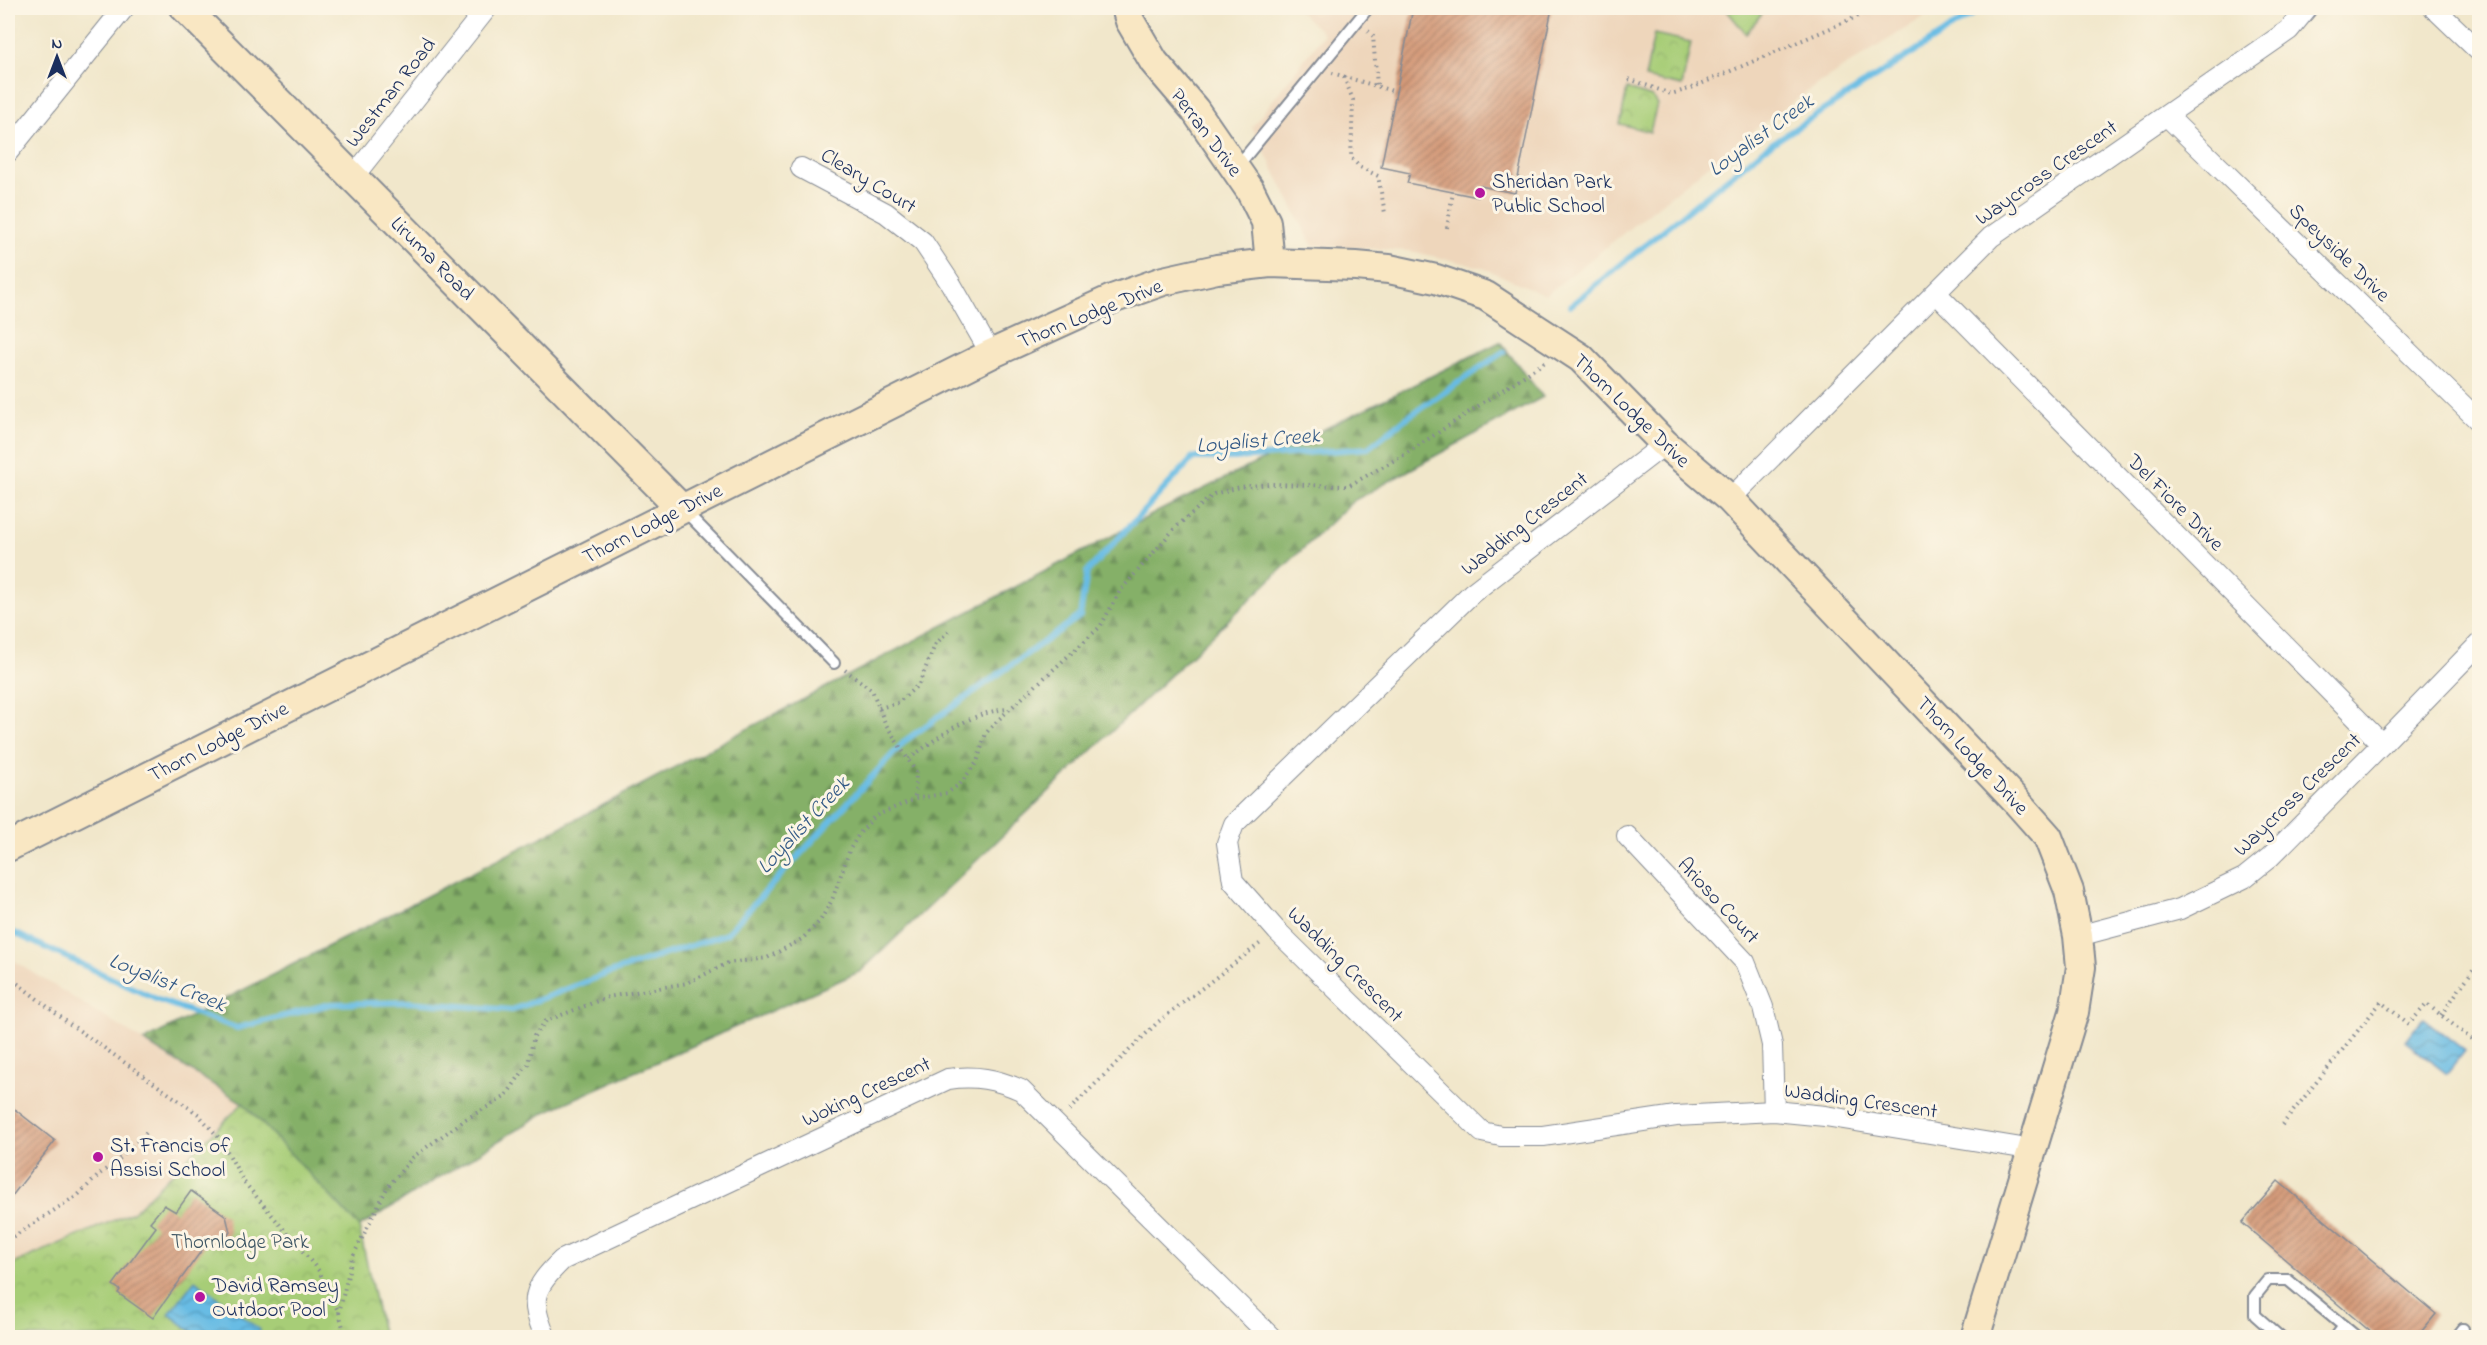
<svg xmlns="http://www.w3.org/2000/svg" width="2487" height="1345" font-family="'Indie Flower',sans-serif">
  <defs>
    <pattern id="forest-firs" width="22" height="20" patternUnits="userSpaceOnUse" patternTransform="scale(1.5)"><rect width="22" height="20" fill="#85b068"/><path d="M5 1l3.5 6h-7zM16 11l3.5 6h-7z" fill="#6c9059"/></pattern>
    <pattern id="park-crowns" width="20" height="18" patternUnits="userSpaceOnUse" patternTransform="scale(1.5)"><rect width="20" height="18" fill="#a7cd77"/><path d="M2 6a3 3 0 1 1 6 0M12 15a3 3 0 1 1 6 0" fill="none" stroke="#8fb069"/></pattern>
    <pattern id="water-waves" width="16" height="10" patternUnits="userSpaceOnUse" patternTransform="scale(1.5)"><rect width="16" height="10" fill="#68bce4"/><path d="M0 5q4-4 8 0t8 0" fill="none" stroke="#5599bc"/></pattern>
    <pattern id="building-hatch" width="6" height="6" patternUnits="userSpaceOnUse" patternTransform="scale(1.5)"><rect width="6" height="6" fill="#d49a78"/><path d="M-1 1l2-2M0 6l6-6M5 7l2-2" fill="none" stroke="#ab7e66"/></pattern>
  </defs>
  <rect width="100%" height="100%" fill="#fcf5e5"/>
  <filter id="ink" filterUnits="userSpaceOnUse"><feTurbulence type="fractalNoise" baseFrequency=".0167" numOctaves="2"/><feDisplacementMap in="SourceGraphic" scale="12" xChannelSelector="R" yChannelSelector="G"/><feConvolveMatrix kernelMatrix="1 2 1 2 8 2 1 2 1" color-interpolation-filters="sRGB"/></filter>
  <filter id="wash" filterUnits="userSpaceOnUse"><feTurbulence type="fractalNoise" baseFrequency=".008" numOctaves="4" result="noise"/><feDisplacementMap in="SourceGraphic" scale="24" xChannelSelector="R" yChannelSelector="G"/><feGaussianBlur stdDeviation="1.35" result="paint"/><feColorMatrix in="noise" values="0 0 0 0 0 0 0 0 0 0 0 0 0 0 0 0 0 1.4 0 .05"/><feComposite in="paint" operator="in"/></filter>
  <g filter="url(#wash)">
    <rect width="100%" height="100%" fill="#f1e7cb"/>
    <g fill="#eed6bb">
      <polygon points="1296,8 1938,8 1818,84 1739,141 1546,295 1481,267 1410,251 1312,245 1252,127 1324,34"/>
      <polygon points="8,957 243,1103 133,1212 8,1266"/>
    </g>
    <polygon fill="#a7cd77" stroke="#617e6a" stroke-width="1.5" points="1725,8 1766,8 1746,34"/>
    <polygon fill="url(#forest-firs)" stroke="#507063" stroke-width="1.5" points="1500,342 1543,397 1353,501 861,971 547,1111 359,1227 243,1103 143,1041 575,820 1159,511"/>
    <g fill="url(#park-crowns)" stroke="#617e6a" stroke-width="1.5">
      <polygon points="1654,34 1691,42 1682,86 1645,78"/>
      <polygon points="1627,89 1652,97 1657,104 1650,132 1620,124"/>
      <polygon points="243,1103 359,1227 383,1337 8,1337 8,1266 133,1212"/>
    </g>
    <g fill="url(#water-waves)" stroke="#4276a1" stroke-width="1.5">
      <polygon points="2423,1018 2465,1051 2447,1074 2405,1041"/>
      <polygon points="195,1280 260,1330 254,1337 199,1337 169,1314"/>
    </g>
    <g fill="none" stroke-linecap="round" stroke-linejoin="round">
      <g stroke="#68bce4" stroke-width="6">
        <polyline points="1571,305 1765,148 1982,8"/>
        <polyline points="8,930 158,1000 237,1028 330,1004 409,1002 512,1010 609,973 726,934 906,740 1080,616 1087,572 1193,458 1239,458 1368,448 1405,419 1503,352"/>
      </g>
    </g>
    <g id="blocks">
      <g fill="url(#building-hatch)">
        <polygon points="1413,8 1552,8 1515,193 1480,186 1478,197 1407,183 1410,173 1381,167"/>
        <polygon points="8,1104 55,1141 8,1201"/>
        <polygon points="2278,1181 2436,1314 2416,1338 2378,1338 2242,1223"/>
        <polygon points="191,1191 226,1216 230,1232 219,1247 209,1240 153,1318 118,1293 120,1290 113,1285 156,1227 150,1222 164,1205 176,1212"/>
      </g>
    </g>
  </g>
  <g filter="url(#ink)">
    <use href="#blocks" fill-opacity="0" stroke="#868b94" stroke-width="1.5"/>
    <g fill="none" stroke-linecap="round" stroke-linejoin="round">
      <g stroke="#868b94" stroke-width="14">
        <g id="lane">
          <polyline points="1236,168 1368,8"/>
          <polyline points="683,509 834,663"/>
          <polyline points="2281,1338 2255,1315 2255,1296 2268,1280 2288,1280 2358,1338"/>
          <polyline points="2335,1338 2344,1326"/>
          <polyline points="2456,1338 2463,1329"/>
        </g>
      </g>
      <g stroke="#868b94" stroke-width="22">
        <g id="street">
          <polyline points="2434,8 2480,52"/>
          <polyline points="2167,116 2480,422"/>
          <polyline points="8,152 124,8"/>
          <polyline points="801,168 886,213 923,242 951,284 991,354"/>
          <polyline points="353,177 487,8"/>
          <polyline points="1936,293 2382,744"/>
          <polyline points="1665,444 1472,593 1234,824 1227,843 1233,881 1277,931 1482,1132 1501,1136 1543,1136 1676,1116 1774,1111 1825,1116 2034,1150"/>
          <polyline points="1730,499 1991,237 2289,30 2307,8"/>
          <polyline points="1627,836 1745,962 1763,1007 1772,1045 1774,1111"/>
          <polyline points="2078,936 2180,909 2244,878 2270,857 2382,744 2480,643"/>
          <path d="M546 1338C529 1300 532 1289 562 1260L948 1079C975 1075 996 1079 1021 1090L1272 1338"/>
        </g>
      </g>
      <g stroke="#868b94" stroke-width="32">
        <g id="secondary">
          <polyline points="185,8 681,508"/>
          <polyline points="1126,8 1130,21 1154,62 1195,110 1250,190 1266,222 1270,263"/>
          <polyline points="8,847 991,354 1112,299 1163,281 1217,269 1270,263 1356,266 1389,269 1436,279 1486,296 1581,358 1665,444 1730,499 2017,802 2048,837 2069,891 2078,936 2081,967 2074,1012 1975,1338"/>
        </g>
      </g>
      <g stroke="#868b94" stroke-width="4" stroke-dasharray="1.5 4.5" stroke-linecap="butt">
        <polyline points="1368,31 1373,36 1377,85"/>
        <polyline points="1332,73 1396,92"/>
        <polyline points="1344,77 1353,100 1351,158 1360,167 1378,176 1385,213"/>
        <polyline points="1629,79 1671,94 1689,89 1877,8"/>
        <polyline points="1447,228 1453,192"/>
        <polyline points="845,670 872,690 885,723 916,772 915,799"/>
        <polyline points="879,708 898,703 919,684 935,645 949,630"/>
        <path d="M909 759C938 737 970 712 1008 709"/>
        <polyline points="8,976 67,1022 198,1114 221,1140 244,1182 319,1271 339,1313 346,1338"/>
        <polyline points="2441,1015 2480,960"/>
        <polyline points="1069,1110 1158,1022 1262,942"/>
        <polyline points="2282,1125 2381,1002 2409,1024 2427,1004 2480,1046"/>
        <polyline points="8,1240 78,1195 101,1173 117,1161 147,1132"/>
        <polyline points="339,1313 352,1258 387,1188 413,1157 466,1119 505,1097 528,1064 534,1036 546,1021 608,997 687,983 728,963 767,958 802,939 820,921 832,900 850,849 859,834 875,816 915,799 947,793 960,784 977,762 986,733 999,719 1100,627 1120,591 1175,528 1214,494 1240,487 1270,484 1348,486 1404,455 1545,362"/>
      </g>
      <use href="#lane" stroke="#fff" stroke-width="10"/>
      <use href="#street" stroke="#fff" stroke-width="20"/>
      <use href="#secondary" stroke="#f9e7c3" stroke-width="28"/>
    </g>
  </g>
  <g fill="#b5179e" stroke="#fcf5e5" stroke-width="2">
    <circle cx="1480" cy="193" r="6"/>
    <circle cx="98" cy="1157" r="6"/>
    <circle cx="200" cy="1297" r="6"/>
  </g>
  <g text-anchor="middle" stroke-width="6" stroke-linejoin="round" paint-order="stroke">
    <g font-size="21" fill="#1b2f5e" stroke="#fcf5e5">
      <text transform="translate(390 92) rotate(-52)" y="7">Westman Road</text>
      <text transform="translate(1207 132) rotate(53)" y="7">Perran Drive</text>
      <text transform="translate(2046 172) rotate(-35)" y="7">Waycross Crescent</text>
      <text transform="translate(869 180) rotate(31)" y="7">Cleary Court</text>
      <text transform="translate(2340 252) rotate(44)" y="7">Speyside Drive</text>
      <text transform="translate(433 258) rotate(45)" y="7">Liruma Road</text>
      <text transform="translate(1090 313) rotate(-22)" y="7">Thorn Lodge Drive</text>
      <text transform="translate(1632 410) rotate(44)" y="7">Thorn Lodge Drive</text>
      <text transform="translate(2176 502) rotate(45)" y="7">Del Fiore Drive</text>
      <text transform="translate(652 523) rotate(-27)" y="7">Thorn Lodge Drive</text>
      <text transform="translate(1524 523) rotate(-38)" y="7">Wadding Crescent</text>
      <text transform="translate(218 741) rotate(-27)" y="7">Thorn Lodge Drive</text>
      <text transform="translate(1973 755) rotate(47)" y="7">Thorn Lodge Drive</text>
      <text transform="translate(2297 794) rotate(-44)" y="7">Waycross Crescent</text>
      <text transform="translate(1719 900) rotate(47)" y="7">Arioso Court</text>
      <text transform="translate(1346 964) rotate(45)" y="7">Wadding Crescent</text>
      <text transform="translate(866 1091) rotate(-25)" y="7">Woking Crescent</text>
      <text transform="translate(1861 1100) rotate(8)" y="7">Wadding Crescent</text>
    </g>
    <g font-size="21" fill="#1b2f5e" stroke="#fcf5e5" text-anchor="start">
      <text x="1492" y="188">Sheridan Park<tspan x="1492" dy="24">Public School</tspan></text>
      <text x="110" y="1152">St. Francis of<tspan x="110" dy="24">Assisi School</tspan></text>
      <text x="212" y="1292">David Ramsey<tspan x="212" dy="24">Outdoor Pool</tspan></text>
    </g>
    <g font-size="21" fill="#3e5664" stroke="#fcf5e5">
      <text x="240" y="1248">Thornlodge Park</text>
    </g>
    <g font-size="22" font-style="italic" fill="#325986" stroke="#fcf5e5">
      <text transform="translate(1760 134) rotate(-36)" y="8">Loyalist Creek</text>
      <text transform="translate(1258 439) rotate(-5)" y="8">Loyalist Creek</text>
      <text transform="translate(802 824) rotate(-47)" y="8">Loyalist Creek</text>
      <text transform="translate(168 981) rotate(22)" y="8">Loyalist Creek</text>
    </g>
  </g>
  <rect width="2487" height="1345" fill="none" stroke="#fcf5e5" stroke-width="30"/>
  <g transform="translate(57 57)" stroke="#fcf5e5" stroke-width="4.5" paint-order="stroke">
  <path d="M0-4.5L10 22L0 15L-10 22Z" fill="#1b2f5e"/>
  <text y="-9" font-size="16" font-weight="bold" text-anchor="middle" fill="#1b2f5e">N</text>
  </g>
</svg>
